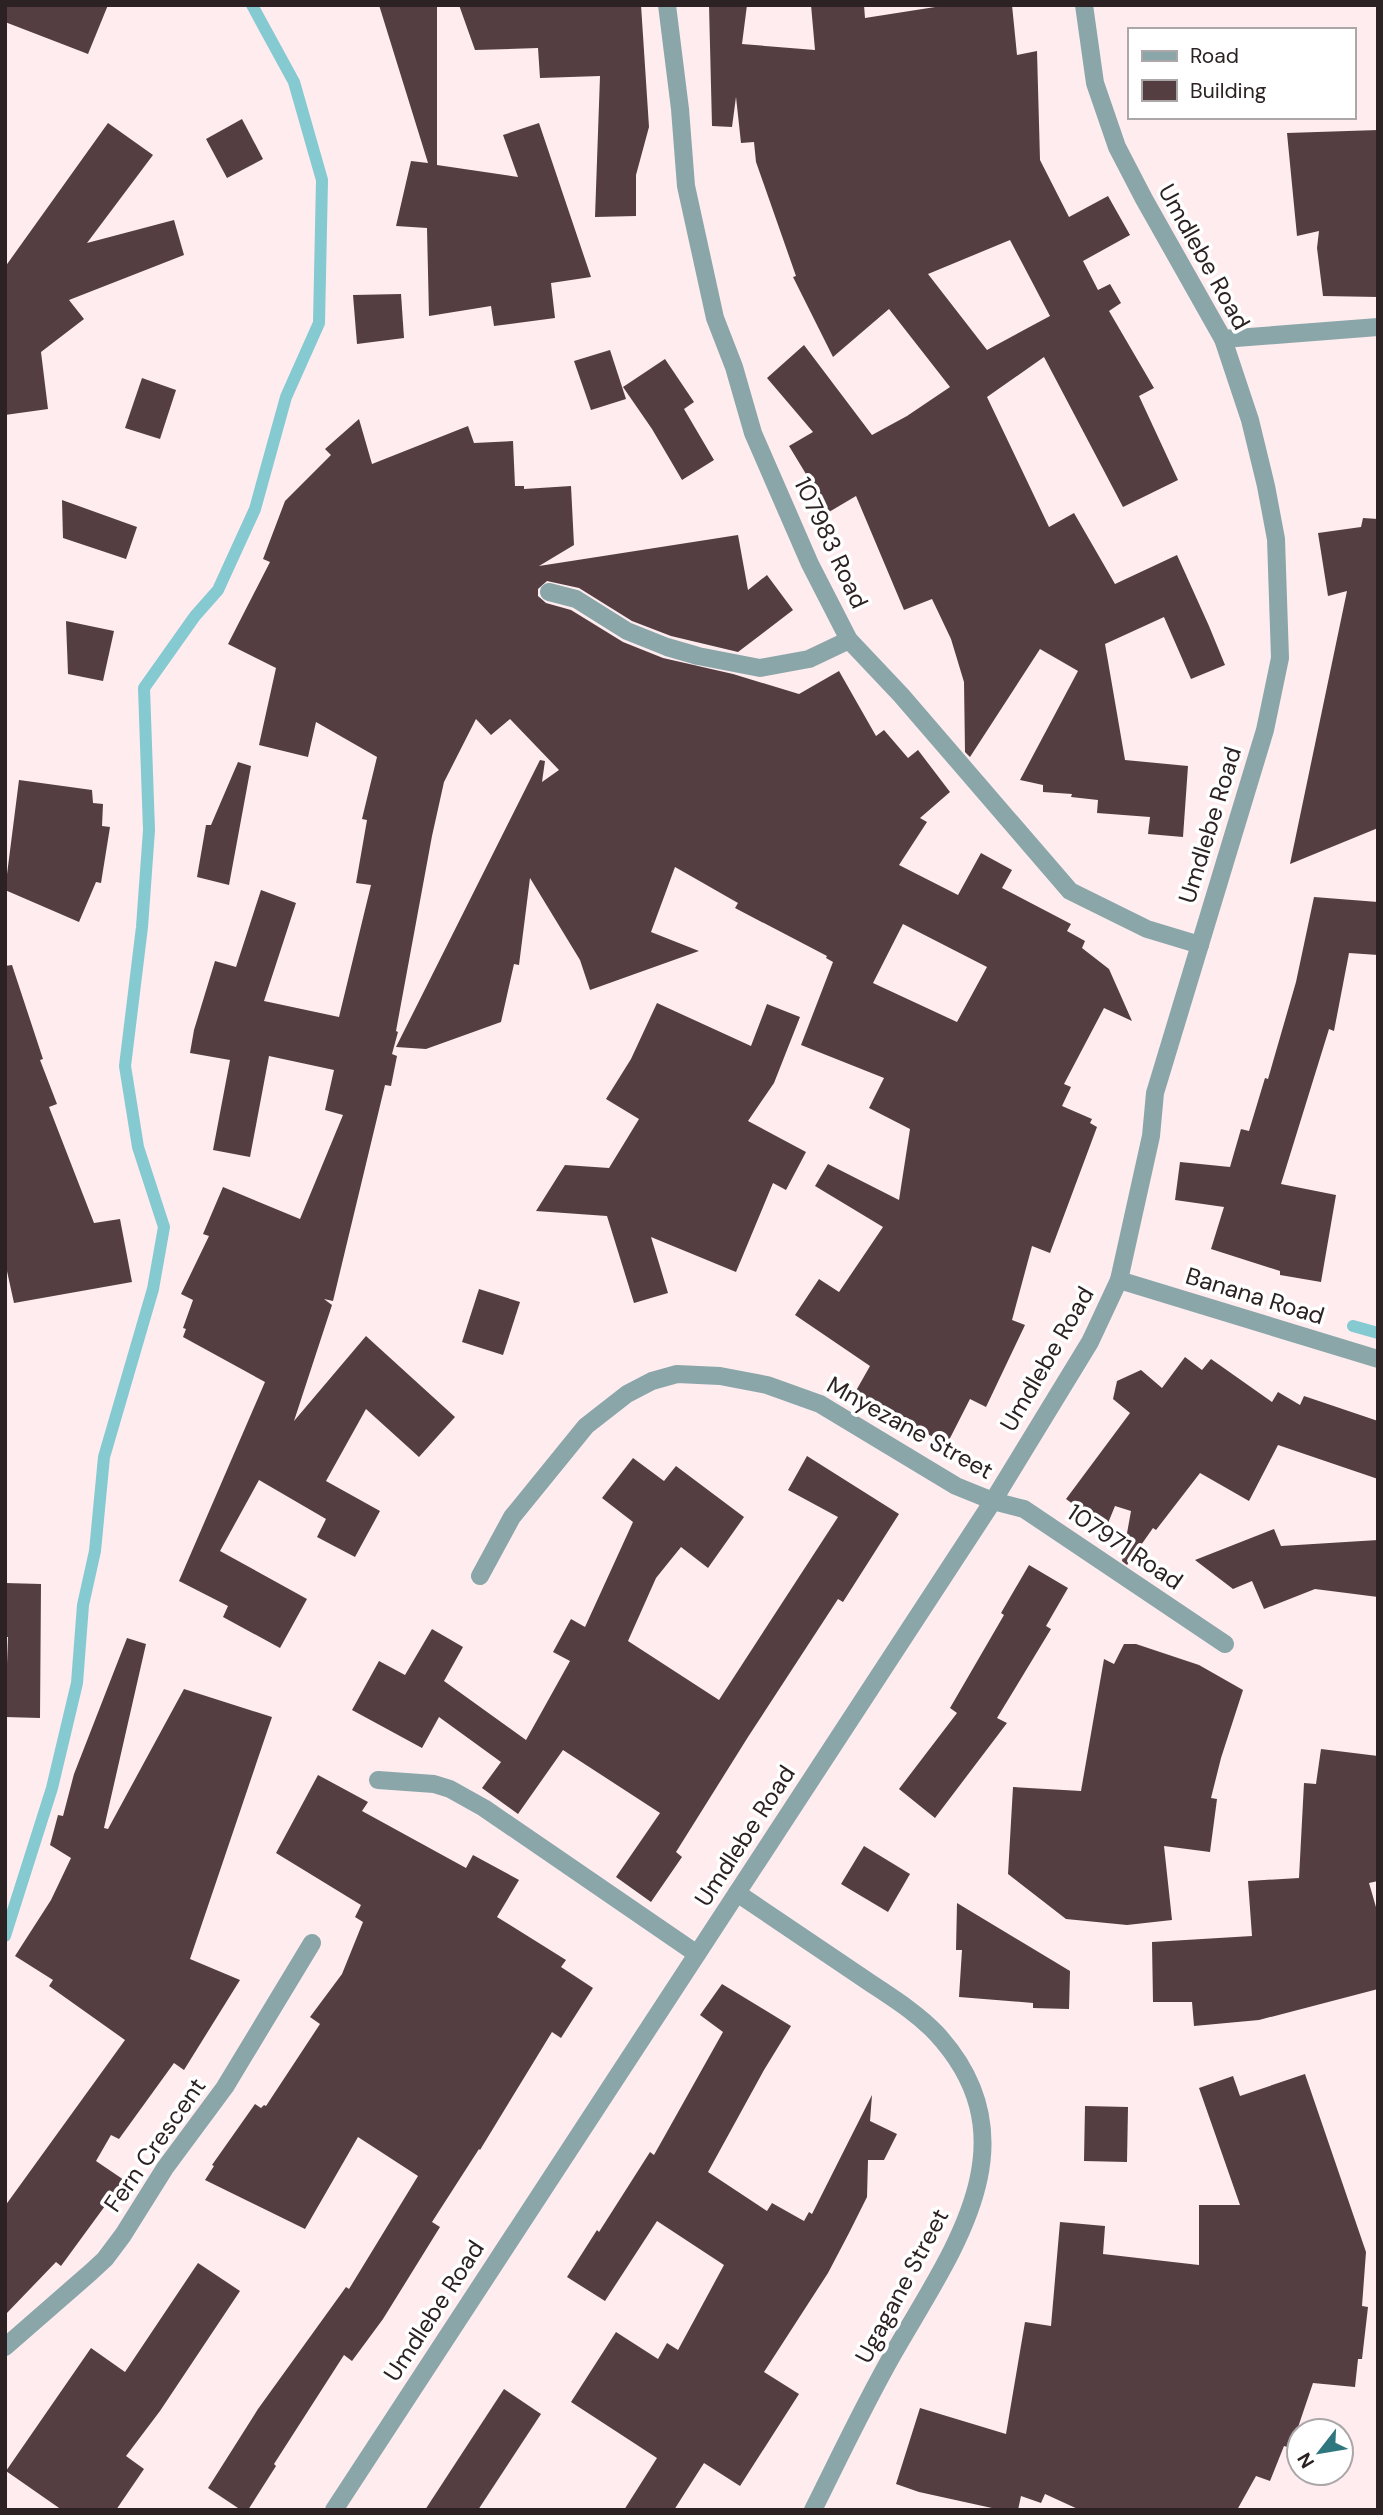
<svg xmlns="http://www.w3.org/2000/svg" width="1383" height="2515" font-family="'DM Sans',sans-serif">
  <rect width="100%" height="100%" fill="#feecef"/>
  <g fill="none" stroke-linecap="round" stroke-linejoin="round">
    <g stroke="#85c9d1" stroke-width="12">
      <polyline points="1353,1326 1378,1333"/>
      <polyline points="5,1936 52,1788 77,1683 83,1605 95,1551 104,1457 153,1289 164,1227 138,1147 125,1066 142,927 149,830 144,688 195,616 218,590 255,509 286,397 319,323 322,180 294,82 252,5"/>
    </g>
  </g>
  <g fill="#553e42" fill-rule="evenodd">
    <polygon points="5,5 108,5 88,54 5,22"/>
    <polygon points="379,5 437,5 437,165 518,177 503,135 539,123 591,277 551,283 555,318 494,326 491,306 429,316 427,228 396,226 411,161 428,163"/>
    <polygon points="459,5 641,5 649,127 636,175 636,216 595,217 600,76 540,78 538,48 475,50"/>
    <path d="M709 5H747L742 44 815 50 811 5H864L865 18 948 5H1012L1017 55 1037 51 1040 160 1069 217 1108 196 1130 235 1083 261 1098 290 1110 284 1121 303 1109 311 1154 388 1139 396 1178 480 1123 507 1044 357 987 397 1049 527 1074 513 1115 584 1177 555 1209 626 1225 665 1191 679 1164 617 1105 644 1125 760 1188 766 1183 837 1148 834 1150 817 1097 813 1098 800 1071 797 1072 794 1043 792V785L1020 780 1078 671 1040 649 970 757 965 752 964 682 951 639 932 599 904 610 856 496 829 512 789 446 813 432 767 378 804 345 872 435 907 416 950 387 889 309 833 357 793 277 796 276 756 162 754 142 741 143 736 97 732 127 712 126ZM1010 240 1050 316 987 350 928 274Z"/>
    <polygon points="242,119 263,159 227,178 206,139"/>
    <polygon points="108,123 153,155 87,243 174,220 184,255 69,300 84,319 41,352 48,409 5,415 5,267"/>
    <polygon points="1378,130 1378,297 1323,296 1317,248 1319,231 1297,236 1287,133"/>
    <polygon points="401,294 404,338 357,344 353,295"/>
    <polygon points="610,350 626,399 591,410 574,361"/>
    <polygon points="665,359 694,402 684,409 714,460 682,480 652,429 623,387"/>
    <polygon points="142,378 176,390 160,439 125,428"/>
    <path d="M359 419 372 464 468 426 474 443 513 441 515 486H524V489L571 486 574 545 539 566 738 535 748 590 767 575 793 610 738 652 671 636 632 621 579 588 547 581 538 589V596L546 603 571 610 623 642 663 658 733 674 799 694 839 671 876 736 884 730 908 758 918 750 950 792 920 818 927 822 899 865 958 895 981 853 1012 870 1002 888 1071 924 1067 931 1085 941 1082 948 1109 969 1132 1021 1104 1008 1064 1084 1071 1087 1062 1106 1092 1119 1090 1123 1097 1127 1050 1253 1032 1246 1012 1320 1025 1325 986 1407 970 1399 947 1444 853 1396 870 1366 795 1315 819 1279 839 1292 883 1227 815 1186 828 1164 899 1200 910 1129 869 1108 884 1078 801 1045 833 962 826 958 827 956 735 908 738 903 675 867 651 932 699 951 590 990 580 960 530 878 519 965 514 964 501 1022 426 1049 396 1047 540 760 545 761 542 782 559 770 510 719 491 735 476 719 444 782 432 836 396 1031 398 1032 392 1054 397 1056 391 1086 385 1085 333 1301 324 1299 332 1305 294 1421 366 1336 455 1417 419 1457 366 1409 326 1481 380 1511 355 1557 317 1537 326 1519 259 1480 220 1551 307 1599 280 1648 223 1617 228 1606 179 1581 265 1382 183 1337 186 1329 183 1328 193 1300 181 1294 209 1236 203 1234 223 1187 300 1219 343 1115 325 1110 334 1070 269 1056 250 1157 213 1150 230 1060 190 1053 194 1030 215 961 236 967 261 890 296 903 264 1001 339 1017 371 885 356 883 367 820 362 819 377 757 316 722 308 757 259 745 276 668 228 644 270 562 263 559 285 501 331 455 325 449ZM903 924 987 967 957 1022 873 983Z"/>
    <polygon points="62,500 137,527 126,559 63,538"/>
    <polygon points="1363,518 1378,519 1378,828 1290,864 1347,591 1328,596 1318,533 1361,527"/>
    <polygon points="66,621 114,631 103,681 68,674"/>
    <polygon points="238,762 251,766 229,885 197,877 206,825 211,825"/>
    <polygon points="19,780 92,790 93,803 103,804 102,826 110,827 101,883 96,882 79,922 5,890"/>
    <polygon points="1314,897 1378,902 1378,955 1349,953 1334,1031 1329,1029 1281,1184 1336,1195 1321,1282 1280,1275 1280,1271 1211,1249 1224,1207 1175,1200 1180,1162 1230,1167 1241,1129 1249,1131 1265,1078 1268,1079 1296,982"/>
    <polygon points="12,965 43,1059 40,1060 57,1104 49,1107 94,1223 120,1219 132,1282 14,1303 5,1262 5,966"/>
    <polygon points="657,1003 751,1046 767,1004 800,1017 774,1083 748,1121 806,1152 786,1190 773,1183 736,1272 651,1237 668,1293 634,1303 607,1216 536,1211 565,1165 609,1168 639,1119 606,1099 631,1059"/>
    <polygon points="479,1289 520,1302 503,1355 462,1342"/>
    <polygon points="1185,1357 1202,1370 1211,1359 1272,1402 1278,1392 1300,1405 1304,1396 1378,1421 1378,1479 1278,1445 1249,1501 1200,1473 1156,1530 1153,1528 1127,1565 1122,1561 1131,1511 1115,1506 1106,1528 1066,1499 1130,1413 1113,1399 1117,1381 1141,1370 1162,1388"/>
    <polygon points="807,1456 899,1514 843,1602 838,1599 748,1737 676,1852 682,1857 651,1902 616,1877 660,1813 563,1750 518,1814 482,1788 501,1762 439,1717 422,1748 352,1710 379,1661 405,1675 432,1629 463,1647 444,1681 526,1740 570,1661 553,1652 571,1619 585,1627 633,1522 602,1498 633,1458 664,1481 676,1466 744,1517 708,1568 681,1547 656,1578 628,1641 719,1700 838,1517 788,1490"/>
    <polygon points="1274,1529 1281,1546 1378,1540 1378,1597 1315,1589 1264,1609 1252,1581 1233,1589 1195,1560"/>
    <polygon points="1029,1565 1068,1588 1046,1626 1051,1629 997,1718 1007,1723 935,1818 899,1789 957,1713 950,1708 1004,1615 1001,1613"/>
    <polygon points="5,1583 41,1584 40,1718 5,1717 8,1637 5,1637"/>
    <polygon points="127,1638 146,1644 104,1828 108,1829 184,1689 272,1717 190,1959 240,1980 184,2070 174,2063 119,2139 111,2135 96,2161 124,2180 61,2266 56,2262 5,2315 5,2206 125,2040 49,1986 53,1980 15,1956 51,1900 71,1858 50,1845 58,1815 63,1816 74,1774"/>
    <polygon points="1124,1644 1136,1644 1199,1665 1243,1690 1221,1758 1211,1798 1217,1799 1210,1852 1164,1846 1172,1920 1127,1925 1066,1919 1008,1874 1013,1787 1081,1791 1104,1659 1114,1664"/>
    <polygon points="1321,1749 1378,1756 1378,1881 1369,1883 1378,1914 1378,1989 1259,2020 1194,2026 1192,2002 1153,2002 1152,1942 1252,1936 1248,1881 1299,1878 1304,1783 1316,1784"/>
    <polygon points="318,1775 368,1802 362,1811 466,1868 473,1855 519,1880 497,1917 566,1960 561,1967 593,1988 561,2038 552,2032 480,2150 479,2149 432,2222 440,2227 383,2319 352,2361 344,2355 274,2464 276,2466 248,2510 241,2510 208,2488 258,2409 346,2287 349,2289 418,2176 358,2137 305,2229 205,2180 214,2166 212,2165 255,2104 261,2108 264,2105 266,2106 320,2024 310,2017 342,1974 363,1922 355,1917 361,1905 276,1853"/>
    <polygon points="864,1846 910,1874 888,1912 841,1884"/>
    <polygon points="957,1903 1070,1971 1069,2009 1033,2008 1033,2003 959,1997 962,1950 956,1950"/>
    <polygon points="722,1984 791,2026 764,2070 708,2172 767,2211 772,2203 804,2221 809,2212 812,2214 872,2095 870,2121 897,2134 884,2160 868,2160 867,2197 849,2233 828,2273 764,2372 799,2394 740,2486 704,2463 674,2510 624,2510 657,2458 571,2402 616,2332 658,2359 667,2343 678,2350 724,2265 657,2221 605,2301 567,2277 597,2230 599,2232 650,2152 654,2155 723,2032 700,2015"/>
    <polygon points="1305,2074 1366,2252 1362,2306 1368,2307 1362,2359 1358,2359 1355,2387 1313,2383 1291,2448 1284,2446 1270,2481 1256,2476 1237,2510 1080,2510 1045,2494 1041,2503 1021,2496 1018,2510 1001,2510 919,2492 896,2484 920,2408 1006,2434 1025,2322 1051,2326 1060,2222 1105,2226 1103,2254 1199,2265 1199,2205 1240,2205 1199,2088 1233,2076 1240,2096"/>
    <polygon points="1085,2106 1128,2107 1127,2162 1084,2161"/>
    <polygon points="198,2263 240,2291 160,2411 126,2456 144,2469 116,2510 62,2510 6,2471 91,2348 125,2372"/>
    <polygon points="504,2389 541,2414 478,2510 425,2510"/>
  </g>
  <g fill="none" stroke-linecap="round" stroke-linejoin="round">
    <g stroke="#8aa6a9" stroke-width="18">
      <polyline points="667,5 680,109 686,186 715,318 734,367 753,433 810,564 849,640 901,695 1070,891 1147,929 1200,945"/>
      <polyline points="1223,339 1378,327"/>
      <polyline points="549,592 576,599 627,631 667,647 698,656 760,668 809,659 849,640"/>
      <polyline points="1119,1280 1378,1359"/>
      <polyline points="480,1576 512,1517 586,1426 627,1394 652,1381 677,1374 720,1376 767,1385 820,1404 956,1486 993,1501 1024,1509 1225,1644"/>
      <polyline points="378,1780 434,1784 450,1789 484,1808 697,1954"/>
      <path d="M737 1893C778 1921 819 1948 860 1976 886 1994 914 2010 936 2033 1037 2142 951 2252 893 2354 864 2405 839 2458 813 2510"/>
      <polyline points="5,2347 91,2272 105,2259 123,2235 165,2168 225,2087 312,1943"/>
      <polyline points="334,2510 993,1501 1090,1342 1119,1280 1151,1136 1155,1093 1265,730 1280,658 1276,539 1266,486 1250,420 1223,339 1144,199 1117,147 1095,83 1084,5"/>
    </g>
  </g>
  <g text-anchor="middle" stroke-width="7" stroke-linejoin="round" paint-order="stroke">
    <g font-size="24" fill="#2c2123" stroke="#fff">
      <text transform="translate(1204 257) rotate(61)" y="8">Umdlebe Road</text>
      <text transform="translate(831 543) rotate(65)" y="8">107983 Road</text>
      <text transform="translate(1210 825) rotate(-73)" y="8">Umdlebe Road</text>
      <text transform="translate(1255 1296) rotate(17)" y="8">Banana Road</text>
      <text transform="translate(1047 1359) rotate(-60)" y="8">Umdlebe Road</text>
      <text transform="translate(910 1428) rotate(29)" y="8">Mnyezane Street</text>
      <text transform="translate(1125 1547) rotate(34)" y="8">107971 Road</text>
      <text transform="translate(745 1836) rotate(-57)" y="8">Umdlebe Road</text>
      <text transform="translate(155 2145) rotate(-55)" y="8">Fern Crescent</text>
      <text transform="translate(902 2286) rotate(-62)" y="8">Ugagane Street</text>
      <text transform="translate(434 2311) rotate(-57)" y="8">Umdlebe Road</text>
    </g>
  </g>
  <rect width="1383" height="2515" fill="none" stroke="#2c2123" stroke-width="14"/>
  <rect x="1128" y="28" width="228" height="91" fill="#ffffff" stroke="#aba6a7" stroke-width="2"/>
  <rect x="1142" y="51" width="35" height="10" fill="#8aa6a9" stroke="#aba6a7" stroke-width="2"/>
  <text x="1190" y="63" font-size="21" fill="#2c2123">Road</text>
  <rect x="1142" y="80" width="35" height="21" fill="#553e42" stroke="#aba6a7" stroke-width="2"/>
  <text x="1190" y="98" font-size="21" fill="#2c2123">Building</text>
  <g transform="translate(1320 2452) rotate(239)"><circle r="33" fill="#ffffff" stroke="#aba6a7" stroke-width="2"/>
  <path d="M0-5L12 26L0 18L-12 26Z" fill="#2f777f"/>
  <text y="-10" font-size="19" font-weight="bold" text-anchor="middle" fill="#2c2123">N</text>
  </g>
</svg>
